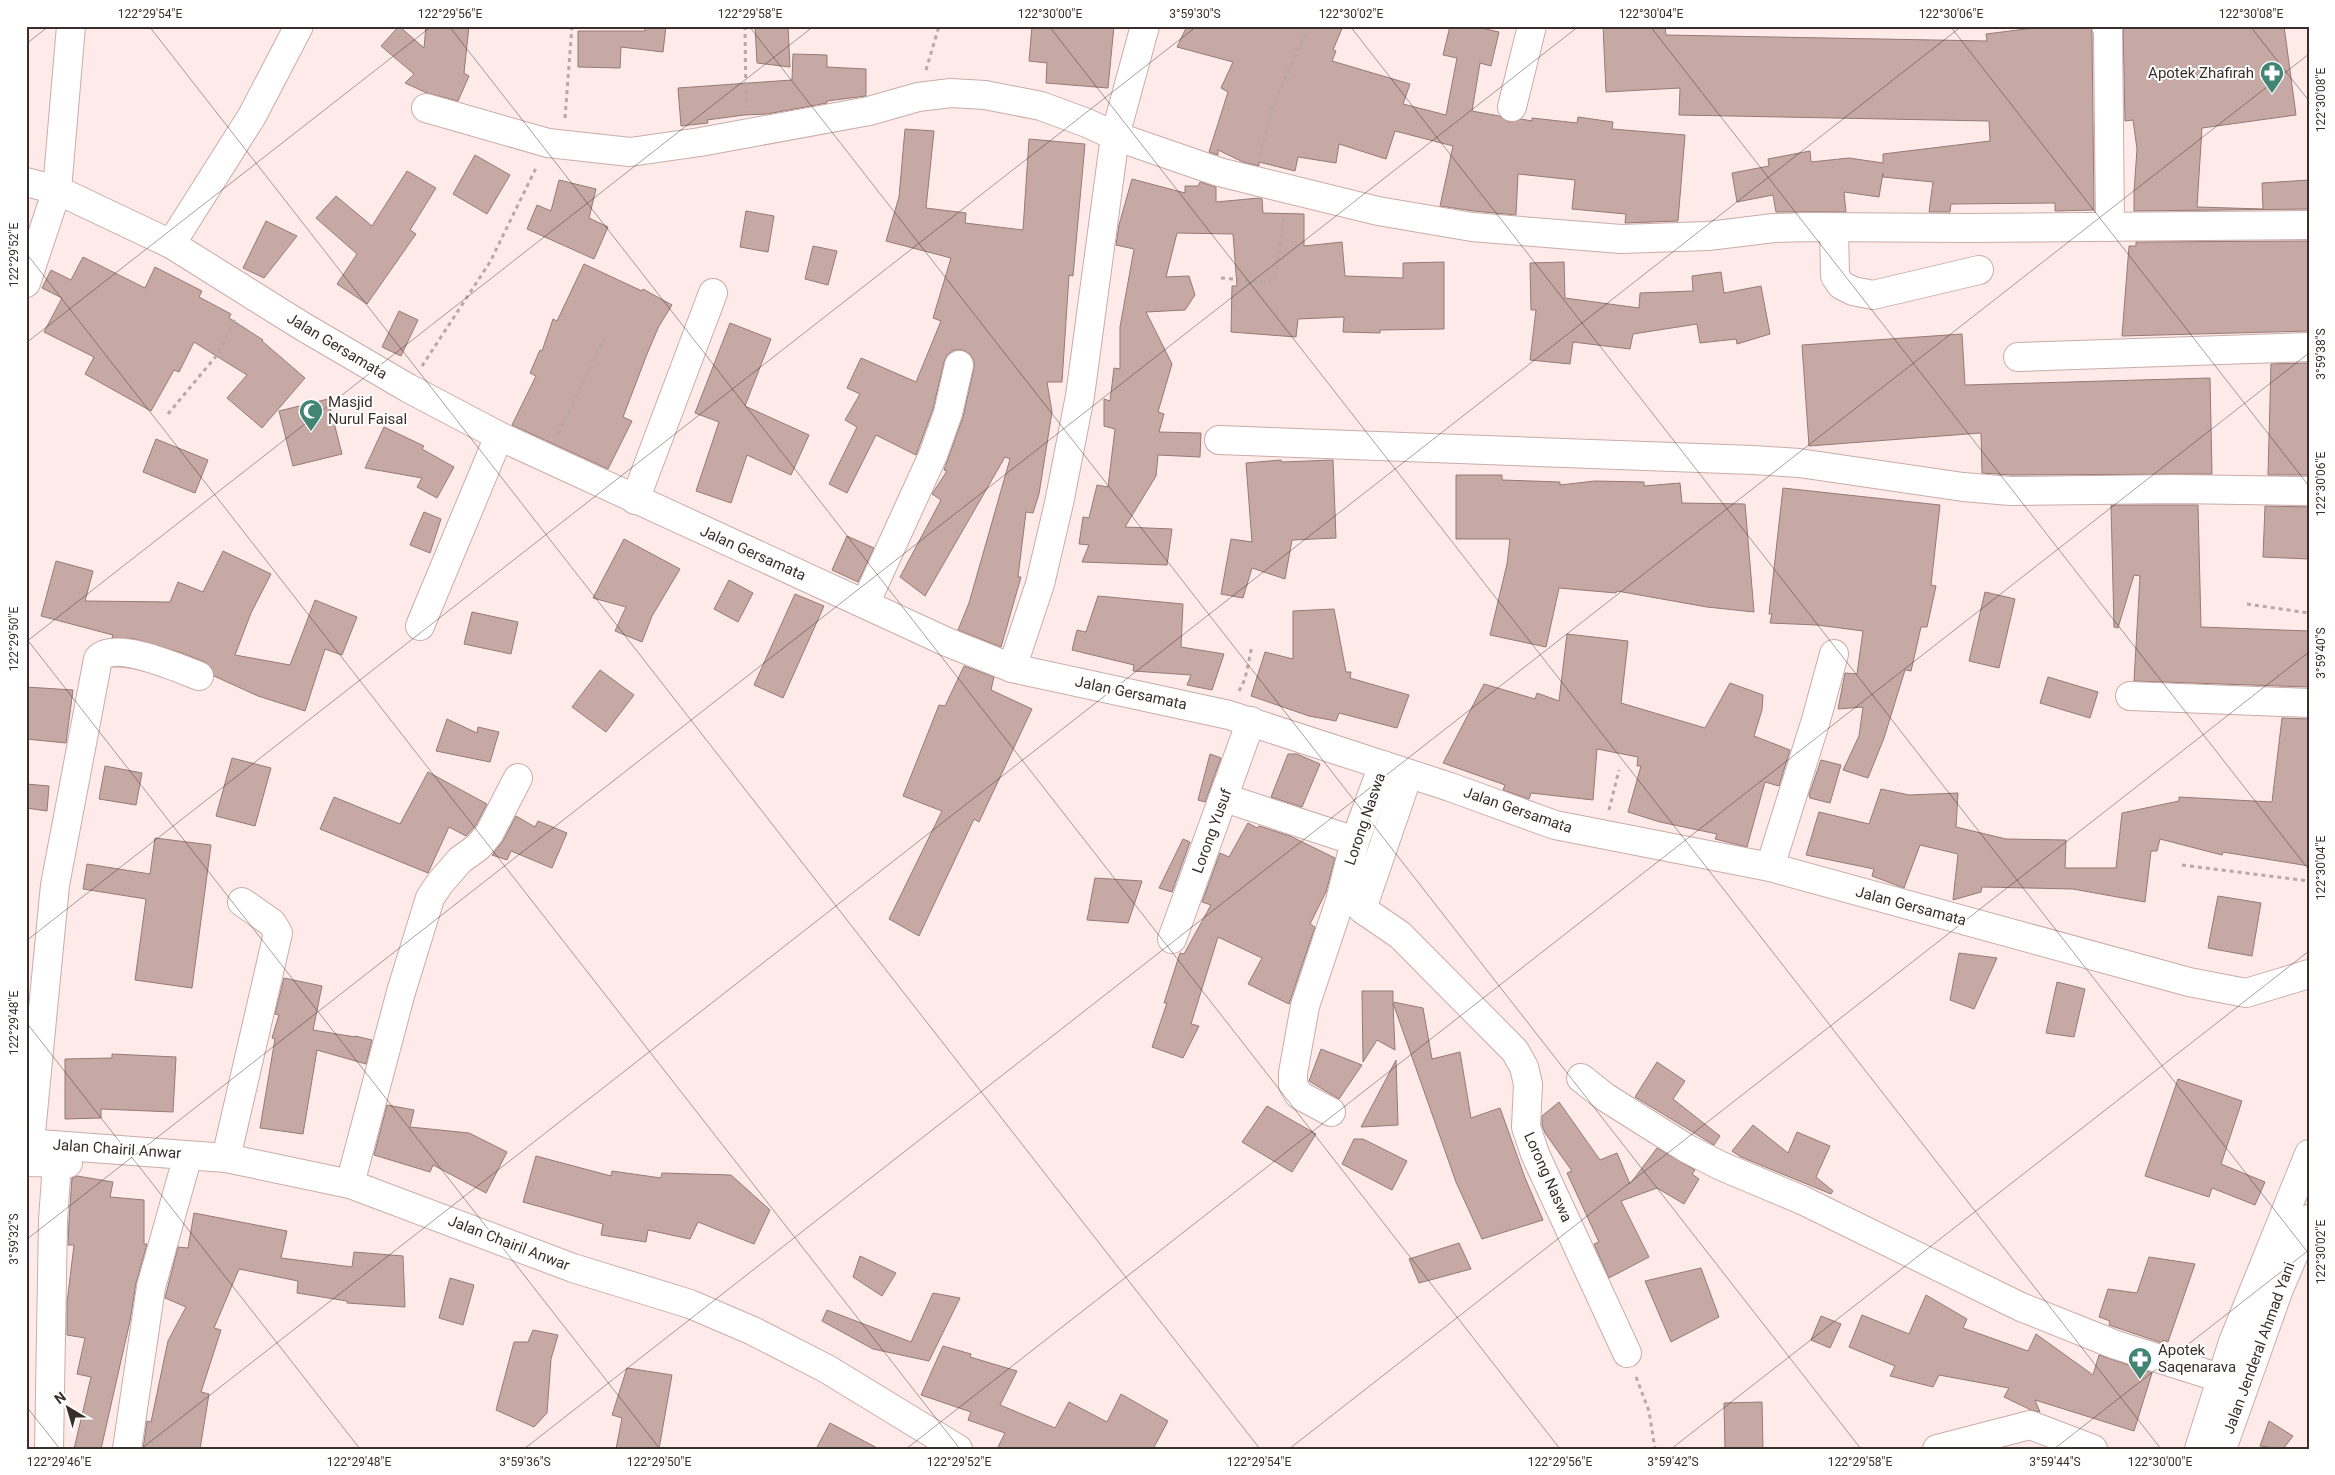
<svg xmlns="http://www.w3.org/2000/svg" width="2335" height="1475" font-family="Roboto,sans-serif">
  <rect width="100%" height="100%" fill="#feebe9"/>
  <g fill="#c6a8a4" stroke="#957a76">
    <polygon points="399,26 424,48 426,26 469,26 464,73 469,76 458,101 427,93 405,83 414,74 381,46"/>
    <polygon points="645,26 666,26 663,52 621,47 620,68 578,67 578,31 645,31"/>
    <polygon points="755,26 788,26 790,67 757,63"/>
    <polygon points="1032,26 1062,28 1062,26 1114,26 1108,88 1046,83 1047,63 1029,61"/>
    <polygon points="1187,26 1343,26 1333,50 1336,51 1332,61 1410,84 1403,104 1446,115 1457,58 1443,55 1450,26 1473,26 1499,32 1491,66 1480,63 1472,111 1499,116 1509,122 1521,119 1532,121 1532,118 1577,123 1578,117 1613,122 1612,129 1685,135 1678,221 1625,223 1626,214 1572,209 1575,180 1518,174 1516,215 1474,211 1440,206 1453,146 1395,131 1386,159 1339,144 1336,163 1298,157 1295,171 1259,162 1259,166 1243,162 1218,150 1218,155 1209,152 1228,92 1221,88 1233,62 1177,47"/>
    <polygon points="1603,26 1665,26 1666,35 1987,41 1986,34 2050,26 2091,26 2092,34 2094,210 2055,211 2055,203 1951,204 1950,212 1929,212 1933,182 1883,177 1883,173 1879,197 1844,192 1846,212 1776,212 1773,195 1737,202 1732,173 1769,166 1768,159 1810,151 1811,162 1849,158 1883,163 1883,154 1990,141 1989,121 1679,115 1680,88 1606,92"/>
    <polygon points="2123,26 2284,26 2296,115 2202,128 2197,207 2263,209 2262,183 2309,180 2309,209 2134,211 2134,192 2137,149 2133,120 2125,121"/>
    <polygon points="793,54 827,55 827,67 866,69 866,96 827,101 827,103 767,114 744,115 707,120 708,123 681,126 678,88 792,80"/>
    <polygon points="905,129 934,131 926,208 966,213 965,223 1023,230 1029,139 1085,144 1073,276 1069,275 1062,382 1047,382 1052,412 1039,494 1033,513 1026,512 1018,577 1021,577 1001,647 958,630 969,603 1010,459 1005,457 925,596 900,577 941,500 932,494 947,471 944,470 963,417 974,368 974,361 970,354 962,350 954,350 947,355 944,362 933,409 916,455 876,435 847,493 829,484 857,427 845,420 860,394 847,388 861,358 916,382 941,321 933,318 951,258 886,241 899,197"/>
    <polygon points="475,155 510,175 487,214 453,194"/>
    <polygon points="407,171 436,188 410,230 416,234 367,304 337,284 357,254 316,218 336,196 372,226"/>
    <polygon points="1132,179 1185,193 1185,186 1198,186 1200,182 1216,187 1216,202 1259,198 1262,199 1263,213 1304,214 1304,246 1342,242 1345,276 1403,278 1403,263 1444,262 1444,329 1380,330 1380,333 1343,332 1344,317 1298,319 1296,337 1231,332 1232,286 1237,286 1233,234 1177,233 1166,277 1189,276 1195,295 1185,310 1146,312 1172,364 1158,412 1164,414 1159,432 1201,433 1200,457 1158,455 1156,476 1125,527 1172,529 1167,565 1082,562 1089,545 1079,544 1083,517 1089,518 1097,485 1108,487 1115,429 1104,426 1104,399 1110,401 1114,368 1120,369 1120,327 1134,249 1116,245 1119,225"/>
    <polygon points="559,180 596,189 589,218 608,227 594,259 527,229 537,205 551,211"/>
    <polygon points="746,211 774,216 768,252 740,247"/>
    <polygon points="266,221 297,236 264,278 243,268"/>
    <polygon points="2309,241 2309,331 2122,336 2129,246 2136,246 2136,242"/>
    <polygon points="813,246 837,251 828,285 805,279"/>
    <polygon points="83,257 145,288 155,267 202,291 199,297 231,314 229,318 263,340 262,341 305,378 262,428 227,398 247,375 194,342 179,372 174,370 151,411 85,374 94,357 44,332 62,298 42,288 51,270 71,280"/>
    <polygon points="1564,262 1565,298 1639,308 1640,293 1693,291 1692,276 1721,272 1724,293 1761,286 1770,334 1737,344 1736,339 1700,343 1697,324 1633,334 1630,349 1573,342 1570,364 1530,360 1536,310 1531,310 1530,263"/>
    <polygon points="584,264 642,291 643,289 672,305 659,326 647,354 623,417 632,421 608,469 512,425 536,376 530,373 540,350 542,351 553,319 557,321"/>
    <polygon points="399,311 418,320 401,356 382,347"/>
    <polygon points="730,323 771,339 745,406 809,435 791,475 747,455 731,503 696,491 719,422 695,413"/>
    <polygon points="1962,334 1965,385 2210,378 2212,474 2012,475 1982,473 1981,433 1809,446 1802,345"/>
    <polygon points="2309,363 2309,475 2268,475 2271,364"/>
    <polygon points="328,399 342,454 293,466 279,411"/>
    <polygon points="384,427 424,446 422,449 454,467 437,498 417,487 422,478 365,468"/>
    <polygon points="156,439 208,460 195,493 143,472"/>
    <polygon points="1281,460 1282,462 1333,460 1336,538 1292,540 1285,579 1252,568 1243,598 1221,594 1231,539 1252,542 1246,463"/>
    <polygon points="1456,475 1502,475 1502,480 1560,482 1560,485 1595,481 1644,482 1644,486 1680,483 1682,503 1745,504 1754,612 1707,607 1617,591 1616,593 1559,588 1546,647 1490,635 1507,564 1510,539 1456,539"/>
    <polygon points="1783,488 1940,505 1931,585 1936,586 1927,627 1921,627 1911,671 1905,670 1884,738 1868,778 1843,770 1859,736 1863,707 1838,709 1845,673 1857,674 1863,631 1817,625 1770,623 1772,614 1769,614"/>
    <polygon points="2111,505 2198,505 2201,627 2309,631 2309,687 2134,681 2140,576 2134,575 2118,628 2114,627"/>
    <polygon points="2265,506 2309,507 2309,559 2263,557"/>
    <polygon points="424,512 441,519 430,553 410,545"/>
    <polygon points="847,536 874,548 858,582 832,570"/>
    <polygon points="624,539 680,569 652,616 642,642 615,631 626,607 593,598"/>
    <polygon points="223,551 271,574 251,613 235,655 290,665 315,600 357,617 342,655 325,649 305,711 258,696 214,676 211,667 205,662 182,653 135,639 112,638 113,635 41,616 56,561 93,571 85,601 170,602 178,582 203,592"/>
    <polygon points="729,580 753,593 738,622 714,609"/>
    <polygon points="1985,592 2015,599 1999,668 1969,661"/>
    <polygon points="795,594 824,606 783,698 754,685"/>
    <polygon points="1098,596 1183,604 1181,647 1224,654 1212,690 1187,685 1191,675 1133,671 1134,665 1072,650 1077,630 1086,632"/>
    <polygon points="1334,609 1346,672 1351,672 1350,678 1409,695 1397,728 1339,713 1336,721 1309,716 1251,696 1265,652 1293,659 1293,611"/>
    <polygon points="472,612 518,622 511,654 464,644"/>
    <polygon points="1567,634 1628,641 1621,703 1705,728 1730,683 1763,695 1762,710 1754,736 1790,750 1779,786 1765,782 1747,847 1715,839 1717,834 1660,822 1628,812 1641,766 1637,766 1638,757 1597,749 1593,800 1531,793 1529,799 1503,790 1505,785 1443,763 1484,684 1535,699 1537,693 1559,701"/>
    <polygon points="964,666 994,677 991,690 1032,709 979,822 974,819 919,936 889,919 942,811 903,796 939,705 945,706"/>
    <polygon points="600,670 634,695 606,732 572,707"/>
    <polygon points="2048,677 2098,692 2090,718 2040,703"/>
    <polygon points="26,687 73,690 66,743 26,739"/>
    <polygon points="2282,718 2309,719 2309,866 2223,852 2222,855 2160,839 2157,851 2151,851 2145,902 2073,889 1982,887 1981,892 1953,900 1958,854 1920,845 1904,888 1872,876 1874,869 1806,855 1819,812 1869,824 1881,789 1909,795 1958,793 1956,827 2006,839 2066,840 2065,868 2116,868 2122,813 2179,801 2179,797 2272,802"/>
    <polygon points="447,719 477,733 478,727 499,732 490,762 436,751"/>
    <polygon points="1210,754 1221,758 1205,802 1198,800"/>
    <polygon points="1288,754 1297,754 1320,764 1302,807 1271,797"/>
    <polygon points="232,758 271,768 255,826 216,816"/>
    <polygon points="1821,760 1841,765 1830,803 1810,798 1809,795"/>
    <polygon points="105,766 142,773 136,805 99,799"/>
    <polygon points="428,772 487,804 476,825 466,836 449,827 428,873 320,829 334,797 400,824"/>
    <polygon points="26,784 49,786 47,811 26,808"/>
    <polygon points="516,816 535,827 538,821 567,833 552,868 511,851 507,860 492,855 503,841"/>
    <polygon points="1248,823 1257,828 1259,826 1290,836 1335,858 1326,892 1310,924 1315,927 1289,1004 1248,984 1262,958 1218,937 1191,1024 1199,1026 1183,1058 1152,1047 1167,1003 1164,1003 1180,953 1184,954 1211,905 1202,902 1220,853 1229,857"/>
    <polygon points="155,838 211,845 192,988 135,980 146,899 83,889 87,864 150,874"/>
    <polygon points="1183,839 1190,842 1172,892 1159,888"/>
    <polygon points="1095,878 1142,881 1128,923 1087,920"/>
    <polygon points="2218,896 2261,903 2252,956 2208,948"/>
    <polygon points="1959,953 1997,958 1974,1009 1950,1000"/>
    <polygon points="284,978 322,986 313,1030 355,1037 355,1036 372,1040 366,1064 317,1050 303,1134 260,1128 275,1039 272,1038 279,1015 275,1014"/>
    <polygon points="2057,982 2085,989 2074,1037 2046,1033"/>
    <polygon points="1362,991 1393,991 1393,1002 1423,1008 1432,1059 1460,1052 1471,1118 1500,1108 1525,1178 1543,1220 1482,1239 1456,1182 1393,1003 1395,1050 1377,1040 1363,1062"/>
    <polygon points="1321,1049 1362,1065 1339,1099 1309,1081"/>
    <polygon points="112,1054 176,1057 173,1112 101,1109 101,1118 65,1119 65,1059 112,1058"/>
    <polygon points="1396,1060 1398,1125 1361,1127 1372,1106"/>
    <polygon points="1657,1062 1685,1081 1673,1099 1720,1136 1714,1145 1635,1097"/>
    <polygon points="2178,1079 2242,1101 2221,1164 2265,1182 2255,1205 2212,1188 2209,1197 2145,1176"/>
    <polygon points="1559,1102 1600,1160 1617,1153 1630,1184 1657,1148 1695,1170 1692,1174 1699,1179 1684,1204 1657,1188 1621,1201 1649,1257 1609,1278 1594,1244 1599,1242 1567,1173 1572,1171 1545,1133 1542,1125 1542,1116"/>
    <polygon points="387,1105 414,1110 410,1127 469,1133 507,1152 486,1193 433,1165 430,1172 374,1155"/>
    <polygon points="1267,1106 1316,1134 1292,1172 1242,1142"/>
    <polygon points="1753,1125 1788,1153 1797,1132 1830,1146 1816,1177 1833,1191 1831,1194 1741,1157 1732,1151"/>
    <polygon points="1354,1139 1363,1139 1407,1161 1392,1190 1342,1164"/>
    <polygon points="536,1156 611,1176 612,1171 661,1178 662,1173 731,1175 770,1210 754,1244 698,1222 690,1239 648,1230 646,1242 601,1235 603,1224 523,1202"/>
    <polygon points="77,1176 113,1182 110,1197 144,1200 144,1244 147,1244 136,1283 130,1321 101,1449 74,1449 91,1377 77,1374 85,1338 67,1335 67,1303 74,1245 68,1245 69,1221 72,1178"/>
    <polygon points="194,1213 287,1231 281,1258 352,1267 354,1252 403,1256 405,1307 347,1303 347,1301 297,1293 298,1281 239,1269 214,1328 221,1330 201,1392 209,1394 200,1449 143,1449 147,1421 151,1422 168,1341 186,1307 165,1298 178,1247 188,1248"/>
    <polygon points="1459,1243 1471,1269 1419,1283 1409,1259"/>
    <polygon points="860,1256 896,1273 882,1296 853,1277"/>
    <polygon points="2149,1257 2195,1264 2168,1342 2163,1340 2162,1343 2109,1325 2110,1321 2099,1317 2108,1289 2137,1293"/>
    <polygon points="1701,1268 1719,1317 1671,1342 1645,1281"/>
    <polygon points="450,1278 474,1285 463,1325 439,1318"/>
    <polygon points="933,1293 960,1298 929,1361 873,1349 822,1321 827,1310 911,1342"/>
    <polygon points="1926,1295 1967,1319 1963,1328 2028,1351 2036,1334 2093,1375 2099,1355 2152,1373 2134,1431 2035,1400 2040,1412 2031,1410 2004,1397 2009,1388 1939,1375 1933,1387 1890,1376 1895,1366 1849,1347 1862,1315 1909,1334"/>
    <polygon points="1821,1316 1841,1324 1830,1348 1811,1340"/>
    <polygon points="533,1330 558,1335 551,1359 547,1413 534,1427 496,1410 514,1342 528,1342"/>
    <polygon points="943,1346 971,1354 970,1357 1017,1371 1000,1405 1055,1428 1069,1402 1107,1422 1121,1394 1168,1421 1153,1449 997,1449 1005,1433 968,1420 971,1412 921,1395"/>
    <polygon points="627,1368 672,1375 659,1449 616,1449 622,1418 612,1415"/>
    <polygon points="1762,1402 1763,1449 1725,1449 1724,1403"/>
    <polygon points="2269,1421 2293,1436 2283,1449 2260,1446"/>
    <polygon points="830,1423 879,1449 816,1449"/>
  </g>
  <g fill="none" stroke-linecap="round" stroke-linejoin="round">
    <g stroke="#caaca8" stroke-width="30">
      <g id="minor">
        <polyline points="2106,26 2108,30 2110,227"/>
        <polyline points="1512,107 1532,26"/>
        <polyline points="426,108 548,143 630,152 700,142 869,111 918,97 951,93 985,95 1041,106 1087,123 1115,136 1219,172 1378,211 1472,227 1621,239 1708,236 1774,228 1808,227 1967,228 2309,225"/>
        <polyline points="26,182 57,190 171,244 302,326 408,388 499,436 947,642 1012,668 1229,715 1450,787 1555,825 1770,867 2189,982 2246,993 2309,974"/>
        <polyline points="1834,228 1835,276 1841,285 1853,291 1873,295 1979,270"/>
        <polyline points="171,244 252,116 299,26"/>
        <polyline points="26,283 57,190 71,26"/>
        <polyline points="2018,357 2309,347"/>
        <polyline points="1219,440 1753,460 1799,463 1963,487 2011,491 2176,489 2309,491"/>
        <polyline points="635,500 713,293"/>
        <polyline points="865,604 933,455 948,413 959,365"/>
        <polyline points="420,626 499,436"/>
        <polyline points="1012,668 1040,584 1059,503 1080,396 1115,136 1145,26"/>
        <polyline points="2130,696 2309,703"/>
        <polyline points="1408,775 1362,909 1400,935 1515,1051 1524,1067 1528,1084 1526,1127 1535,1154 1627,1353"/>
        <polyline points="1225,798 1355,841"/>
        <polyline points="1770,867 1816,720 1834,654"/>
        <polyline points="1172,939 1251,721"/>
        <polyline points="1581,1078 1605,1097 1686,1148 1721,1166 1802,1200 2021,1307 2116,1345 2220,1378"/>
        <polyline points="1331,1112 1299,1095 1293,1085 1293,1073 1305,1006 1340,901 1355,841 1383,765"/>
        <path d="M30 1143 55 885 98 659C115 640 178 668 199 676"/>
        <polyline points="226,1158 278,933 272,923 242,902"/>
        <polyline points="350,1184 401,992 430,898 440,883 460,860 478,847 489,834 518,778"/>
        <polyline points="49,1449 53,1220 57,1163"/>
        <polyline points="127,1449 151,1287 185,1166"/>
        <polyline points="1937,1449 2030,1425 2093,1449"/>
      </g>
    </g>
    <g stroke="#caaca8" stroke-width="30">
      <g id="major">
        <polyline points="26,1143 226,1158 350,1184 573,1268 690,1304 753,1331 827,1369 958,1449"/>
        <polyline points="26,1162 68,1163"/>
      </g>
    </g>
    <g stroke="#caaca8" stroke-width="30">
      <g id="highway">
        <polyline points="2199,1449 2233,1342 2309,1154"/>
        <polyline points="2222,1449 2279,1289 2309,1219"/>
      </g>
    </g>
    <g stroke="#b7a7a5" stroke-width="3" stroke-dasharray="4 4" stroke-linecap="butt">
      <polyline points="745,26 746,107"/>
      <polyline points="926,70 939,26"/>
      <polyline points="565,118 572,26"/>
      <polyline points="1259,156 1274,104 1309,26"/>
      <polyline points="1221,278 1267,282 1272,280 1276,274 1284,215"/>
      <polyline points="422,366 490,262 537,166"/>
      <polyline points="168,414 217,355 236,317"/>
      <polyline points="558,434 605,337"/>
      <polyline points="2247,604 2309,613"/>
      <polyline points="1239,691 1245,679 1252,646"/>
      <polyline points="1609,810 1619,770"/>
      <polyline points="2182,865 2309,881"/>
      <polyline points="1636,1377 1649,1411 1655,1449"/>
    </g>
    <use href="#minor" stroke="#fff" stroke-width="28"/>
    <use href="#major" stroke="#fff" stroke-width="28"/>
    <use href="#highway" stroke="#fff" stroke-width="28"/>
  </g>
  <path fill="none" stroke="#3a2e2c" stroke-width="1" stroke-opacity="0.45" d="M149 26 1260 1449M449 26 1560 1449M749 26 1861 1449M1049 26 2161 1449M1350 26 2309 1254M1650 26 2309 870M1950 26 2309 486M2250 26 2309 101M26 44 49 26M26 253 960 1449M26 343 432 26M26 638 660 1449M26 642 814 26M26 941 1197 26M26 1022 360 1449M26 1240 1579 26M26 1406 60 1449M141 1449 1962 26M524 1449 2309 54M906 1449 2309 353M1289 1449 2309 652M1671 1449 2309 951M2054 1449 2309 1250"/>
  <defs>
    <g id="pharmacy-pin" transform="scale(1.25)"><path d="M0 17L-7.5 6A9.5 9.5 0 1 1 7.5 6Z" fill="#438575" stroke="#fff"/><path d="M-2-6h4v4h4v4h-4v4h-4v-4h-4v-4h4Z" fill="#fff"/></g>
    <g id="mosque-pin" transform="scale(1.25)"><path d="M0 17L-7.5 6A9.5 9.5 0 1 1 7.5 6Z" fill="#438575" stroke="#fff"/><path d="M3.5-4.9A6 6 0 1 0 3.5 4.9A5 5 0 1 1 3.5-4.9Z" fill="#fff"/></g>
  </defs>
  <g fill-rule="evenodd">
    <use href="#pharmacy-pin" x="2272" y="73"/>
    <use href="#mosque-pin" x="311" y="411"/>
    <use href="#pharmacy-pin" x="2140" y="1359"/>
  </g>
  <g text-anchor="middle" stroke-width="4" stroke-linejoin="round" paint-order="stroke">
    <g font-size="15" fill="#3a2e2c" stroke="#fff" text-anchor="start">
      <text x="2254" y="78" text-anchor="end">Apotek Zhafirah</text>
      <text x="328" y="407">Masjid<tspan x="328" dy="17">Nurul Faisal</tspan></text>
      <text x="2158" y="1355">Apotek<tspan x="2158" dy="17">Saqenarava</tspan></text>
    </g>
    <g font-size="15" fill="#3a2e2c" stroke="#fff">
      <text transform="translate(337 346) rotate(31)" y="5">Jalan Gersamata</text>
      <text transform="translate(753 553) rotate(24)" y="5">Jalan Gersamata</text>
      <text transform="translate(1131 693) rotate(12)" y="5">Jalan Gersamata</text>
      <text transform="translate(1518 810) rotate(19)" y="5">Jalan Gersamata</text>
      <text transform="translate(1365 819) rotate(-71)" y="5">Lorong Naswa</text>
      <text transform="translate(1212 831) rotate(-70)" y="5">Lorong Yusuf</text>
      <text transform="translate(1911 906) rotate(15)" y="5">Jalan Gersamata</text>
      <text transform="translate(117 1149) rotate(4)" y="5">Jalan Chairil Anwar</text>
      <text transform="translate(1548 1177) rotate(66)" y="5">Lorong Naswa</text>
      <text transform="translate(509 1243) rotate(21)" y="5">Jalan Chairil Anwar</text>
      <text transform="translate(2259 1348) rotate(-70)" y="5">Jalan Jenderal Ahmad Yani</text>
    </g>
  </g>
  <rect width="2335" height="1475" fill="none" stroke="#ffffff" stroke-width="55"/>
  <g transform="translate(68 1408) rotate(322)" stroke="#ffffff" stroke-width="4" paint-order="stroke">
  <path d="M0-4L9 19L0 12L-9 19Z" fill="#3a2e2c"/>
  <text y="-8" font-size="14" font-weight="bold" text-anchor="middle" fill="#3a2e2c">N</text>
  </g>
  <rect x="28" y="28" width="2280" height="1420" fill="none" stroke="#3a2e2c" stroke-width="2"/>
  <g font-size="12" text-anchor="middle" fill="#3a2e2c">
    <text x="150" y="18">122°29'54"E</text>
    <text x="450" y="18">122°29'56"E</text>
    <text x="750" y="18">122°29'58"E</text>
    <text x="1050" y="18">122°30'00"E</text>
    <text x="1195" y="18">3°59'30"S</text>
    <text x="1351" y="18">122°30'02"E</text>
    <text x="1651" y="18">122°30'04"E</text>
    <text x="1951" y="18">122°30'06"E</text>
    <text x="2251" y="18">122°30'08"E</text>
    <text transform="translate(2321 100) rotate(-90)" y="4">122°30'08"E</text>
    <text transform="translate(14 255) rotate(-90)" y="4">122°29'52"E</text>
    <text transform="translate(2321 354) rotate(-90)" y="4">3°59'38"S</text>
    <text transform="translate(2321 484) rotate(-90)" y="4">122°30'06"E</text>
    <text transform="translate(14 639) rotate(-90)" y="4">122°29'50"E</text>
    <text transform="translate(2321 653) rotate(-90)" y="4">3°59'40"S</text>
    <text transform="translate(2321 868) rotate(-90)" y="4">122°30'04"E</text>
    <text transform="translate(14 1023) rotate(-90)" y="4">122°29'48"E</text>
    <text transform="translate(14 1239) rotate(-90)" y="4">3°59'32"S</text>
    <text transform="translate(2321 1252) rotate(-90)" y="4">122°30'02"E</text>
    <text x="59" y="1466">122°29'46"E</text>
    <text x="359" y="1466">122°29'48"E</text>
    <text x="525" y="1466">3°59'36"S</text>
    <text x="659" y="1466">122°29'50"E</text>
    <text x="959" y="1466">122°29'52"E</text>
    <text x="1259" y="1466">122°29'54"E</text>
    <text x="1560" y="1466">122°29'56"E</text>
    <text x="1673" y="1466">3°59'42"S</text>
    <text x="1860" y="1466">122°29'58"E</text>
    <text x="2055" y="1466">3°59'44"S</text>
    <text x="2160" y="1466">122°30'00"E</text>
  </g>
</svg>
